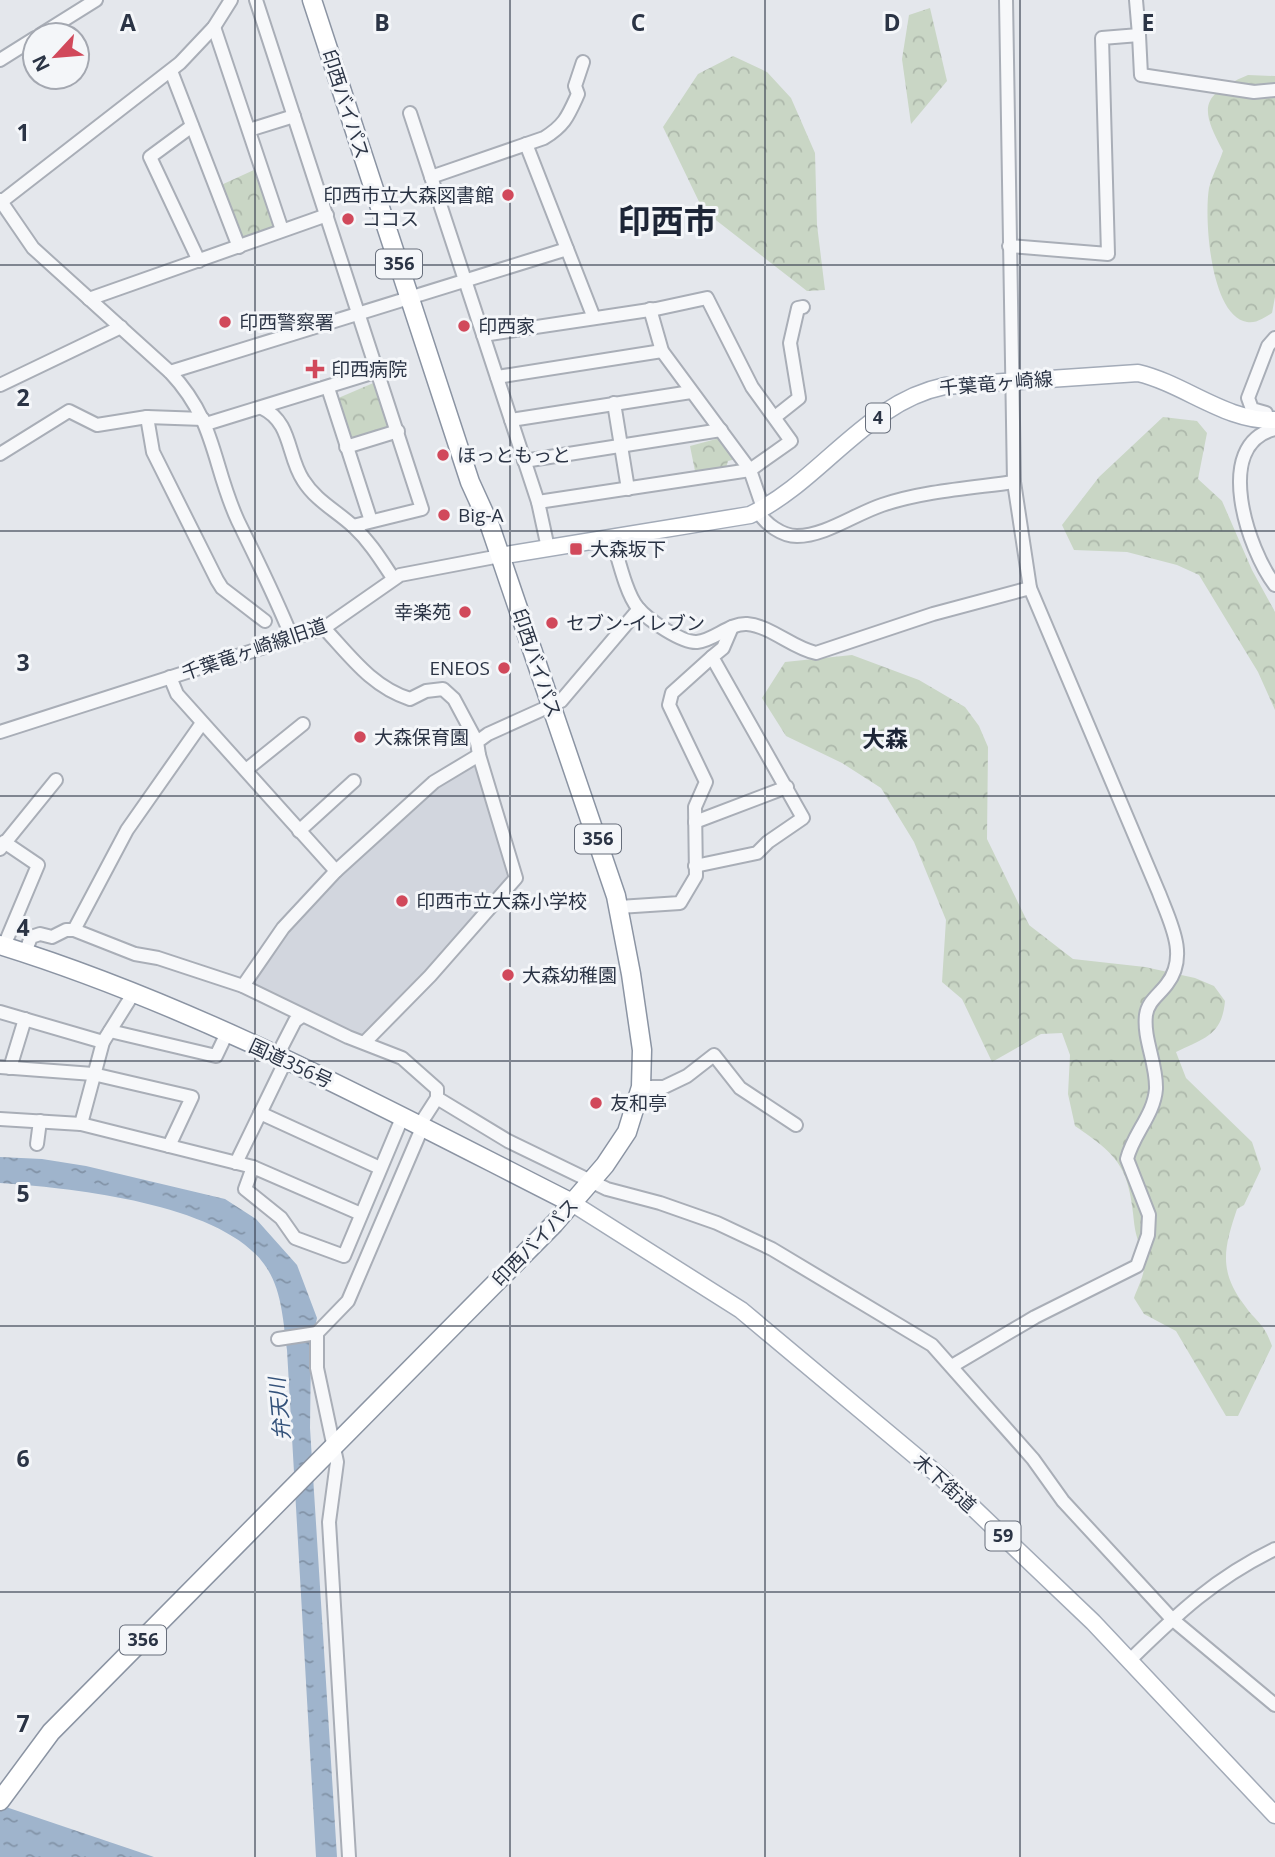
<svg xmlns="http://www.w3.org/2000/svg" width="1275" height="1857" font-family="'Open Sans','Noto Sans JP',sans-serif">
  <defs>
    <pattern id="forest-crowns" width="20" height="18" patternUnits="userSpaceOnUse" patternTransform="scale(1.75)"><rect width="20" height="18" fill="#c9d6c5"/><path d="M2 6a3 3 0 1 1 6 0M12 15a3 3 0 1 1 6 0" fill="none" stroke="#adb8ab"/></pattern>
    <pattern id="water-ripples" width="26" height="14" patternUnits="userSpaceOnUse" patternTransform="scale(1.75)"><rect width="26" height="14" fill="#9fb4cc"/><path d="M2 4q2-2 4 0t4 0M15 11q2-2 4 0t4 0" fill="none" stroke="#8293a7"/></pattern>
  </defs>
  <rect width="100%" height="100%" fill="#e4e7ec"/>
  <polygon fill="#d2d6de" points="472,765 479,768 512,877 371,1033 359,1038 250,987 282,936 325,889 432,788"/>
  <g fill="url(#forest-crowns)">
    <polygon points="930,8 947,81 911,124 902,59 909,15"/>
    <polygon points="733,56 767,72 791,98 815,153 817,225 825,290 807,291 703,210 663,127 698,74"/>
    <path d="M1248 75 1275 76V297L1272 313C1265 317 1256 324 1247 322 1210 316 1204 217 1209 188 1212 176 1219 163 1223 151 1199 107 1201 95 1248 75Z"/>
    <polygon points="258,168 279,231 241,243 219,186"/>
    <polygon points="378,381 394,429 350,442 336,399"/>
    <polygon points="1163,417 1197,421 1207,433 1198,479 1222,501 1252,570 1275,612 1275,710 1258,672 1199,575 1177,565 1127,552 1074,550 1062,525 1099,477"/>
    <polygon points="720,438 736,459 728,461 725,471 696,476 690,446"/>
    <path d="M852 655 919 680 965 707 979 726 988 747 987 839 1029 925 1073 959 1145 967 1195 978 1214 986 1225 1001C1222 1036 1204 1038 1176 1052L1186 1078 1252 1142 1261 1169 1244 1205 1237 1209C1224 1248 1218 1271 1245 1306 1258 1324 1264 1323 1272 1346L1238 1416H1226L1176 1331 1144 1314 1134 1298C1137 1289 1144 1276 1144 1267 1144 1254 1137 1241 1135 1229 1129 1171 1124 1159 1075 1126L1068 1094 1070 1055 1062 1033 1041 1034 992 1062 962 999 942 982 946 920 914 842 881 788 842 763 786 736 762 698 785 662Z"/>
  </g>
  <g fill="url(#water-ripples)">
    <path d="M0 1157 42 1159 86 1166 225 1199 256 1219 297 1265 317 1318 311 1347 310 1428 337 1857H316L287 1350C283 1321 282 1288 264 1264 220 1203 71 1188 0 1183Z"/>
    <polygon points="0,1805 154,1857 0,1857"/>
  </g>
  <g fill="none" stroke-linecap="round" stroke-linejoin="round">
    <g stroke="#a9aeb7" stroke-width="16">
      <g id="minor">
        <polyline points="256,0 422,509 353,526"/>
        <polyline points="214,27 282,230"/>
        <polyline points="40,35 96,0"/>
        <polyline points="1139,35 1141,75 1254,92 1275,90"/>
        <polyline points="0,60 35,38"/>
        <polyline points="171,71 239,247"/>
        <polyline points="410,113 538,502 548,548"/>
        <polyline points="192,126 150,157 199,261"/>
        <polyline points="249,130 294,116"/>
        <polyline points="526,144 594,318"/>
        <path d="M431 177 544 138C565 125 568 116 578 94L575 86 583 62"/>
        <path d="M0 200 33 248 170 372C217 422 212 465 238 521 257 560 276 598 292 638"/>
        <polyline points="1,202 180,63 214,27 231,0"/>
        <polyline points="1009,246 1108,254 1102,38 1139,35 1136,0"/>
        <polyline points="89,299 327,215"/>
        <polyline points="650,309 662,351 750,470 763,508"/>
        <polyline points="483,335 656,309 707,298 752,387 791,441 750,470 538,502"/>
        <polyline points="170,372 567,249"/>
        <polyline points="497,377 662,351"/>
        <polyline points="0,385 121,327"/>
        <polyline points="328,388 371,521"/>
        <polyline points="614,403 628,489"/>
        <path d="M262 408C292 422 287 456 303 480 316 501 337 511 354 527 370 542 381 560 393 578"/>
        <polyline points="1266,413 1252,409 1248,398 1268,346 1275,338"/>
        <polyline points="147,417 153,452 217,580 222,588 265,621"/>
        <polyline points="775,417 799,398 790,343 798,308 803,307"/>
        <polyline points="511,420 691,392"/>
        <polyline points="206,424 378,371"/>
        <path d="M1275 429C1212 444 1248 550 1275 585"/>
        <polyline points="346,447 398,431"/>
        <polyline points="0,454 69,411 97,425 147,417 203,419"/>
        <polyline points="524,461 721,430"/>
        <path d="M758 511C765 524 782 536 797 536 825 536 855 514 882 505 924 491 971 488 1014 482"/>
        <path d="M612 538C618 557 626 594 638 608 648 620 682 643 697 642 715 640 729 623 747 624 771 626 792 648 816 653L933 614 1030 588"/>
        <path d="M324 628C350 656 372 687 410 699L426 691 443 689 454 699 477 742"/>
        <polyline points="170,677 177,694 336,871"/>
        <polyline points="0,732 324,628 400,575 500,556"/>
        <polyline points="246,770 303,724"/>
        <polyline points="695,822 787,787"/>
        <polyline points="299,831 354,781"/>
        <polyline points="4,842 38,865 4,946"/>
        <polyline points="0,849 56,780"/>
        <polyline points="695,866 757,853 768,842 803,818 712,657 723,648 732,627"/>
        <polyline points="619,907 680,903 696,876 695,807 706,782 669,705 672,693 712,657"/>
        <polyline points="74,930 127,830 202,723"/>
        <polyline points="25,953 31,937 40,934 52,937 66,930 74,930 135,954 158,958 243,986 348,1037 402,1058 437,1089 437,1098 508,1141 607,1189 660,1203 717,1223 772,1249 932,1345 1033,1459 1063,1501 1172,1619 1275,1705"/>
        <polyline points="243,986 283,928 336,871 434,782 479,755 477,742 488,734 561,701 639,609"/>
        <polyline points="0,1012 103,1042"/>
        <polyline points="110,1031 216,1056 227,1033"/>
        <polyline points="365,1042 430,976 516,878 479,755"/>
        <polyline points="277,1056 295,1021 302,1016"/>
        <polyline points="0,1067 93,1074 192,1097 169,1146"/>
        <polyline points="10,1068 25,1019"/>
        <polyline points="641,1087 664,1087 687,1076 714,1055 740,1088 796,1125"/>
        <polyline points="260,1113 380,1168"/>
        <polyline points="0,1119 81,1124 253,1167 361,1214"/>
        <polyline points="81,1124 103,1042 133,994"/>
        <polyline points="419,1126 437,1098"/>
        <polyline points="37,1144 40,1121"/>
        <polyline points="236,1163 286,1060"/>
        <polyline points="253,1167 245,1189 281,1218 295,1238 344,1256 402,1118"/>
        <polyline points="278,1339 317,1333"/>
        <path d="M952 1366 1035 1317 1137 1266 1148 1235 1149 1215 1127 1159C1133 1134 1154 1115 1156 1089 1157 1064 1143 1039 1146 1015 1148 1001 1159 995 1167 984 1189 956 1170 922 1159 893L1030 588 1014 482 1006 0"/>
        <path d="M1130 1660C1177 1614 1215 1578 1275 1549"/>
        <polyline points="349,1857 329,1522 337,1462 317,1368 317,1333 348,1301 422,1128"/>
      </g>
    </g>
    <g stroke="#a3abb8" stroke-width="19">
      <g id="major">
        <path d="M500 556 750 515C821 481 866 402 945 386L1138 373C1185 384 1226 422 1275 420"/>
        <polyline points="572,1203 741,1310 943,1479 1093,1622 1275,1815"/>
      </g>
    </g>
    <g stroke="#8b94a3" stroke-width="21">
      <g id="highway">
        <path d="M0 945C200 1007 386 1109 572 1203"/>
        <polyline points="0,1801 51,1732 554,1224 605,1165 627,1132 641,1087 642,1050 631,974 616,896 490,526 470,482 312,0"/>
      </g>
    </g>
    <use href="#minor" stroke="#f7f8fa" stroke-width="12"/>
    <use href="#major" stroke="#fff" stroke-width="16"/>
    <use href="#highway" stroke="#fff" stroke-width="18"/>
  </g>
  <path fill="none" stroke="#2b3445" stroke-width="2" stroke-opacity="0.55" d="M255 0V1857M510 0V1857M765 0V1857M1020 0V1857M0 265H1275M0 531H1275M0 796H1275M0 1061H1275M0 1326H1275M0 1592H1275"/>
  <g fill="#d1495b" stroke="#f4f6f9" stroke-width="2.5">
    <circle cx="508" cy="195" r="7"/>
    <circle cx="348" cy="219" r="7"/>
    <circle cx="225" cy="322" r="7"/>
    <circle cx="464" cy="326" r="7"/>
    <path d="M311.5 358.5h7v7h7v7h-7v7h-7v-7h-7v-7h7z"/>
    <circle cx="443" cy="455" r="7"/>
    <circle cx="444" cy="515" r="7"/>
    <rect x="569" y="542" width="14" height="14" rx="3.5"/>
    <circle cx="465" cy="612" r="7"/>
    <circle cx="552" cy="623" r="7"/>
    <circle cx="504" cy="668" r="7"/>
    <circle cx="360" cy="737" r="7"/>
    <circle cx="402" cy="901" r="7"/>
    <circle cx="508" cy="975" r="7"/>
    <circle cx="596" cy="1103" r="7"/>
  </g>
  <g text-anchor="middle" stroke-width="6" stroke-linejoin="round" paint-order="stroke">
    <g fill="#f4f6f9" stroke="#676e7b" stroke-width="2">
      <rect x="376" y="249.5" width="46" height="29" rx="5"/>
      <rect x="866" y="403.5" width="24" height="29" rx="5"/>
      <rect x="575" y="824.5" width="46" height="29" rx="5"/>
      <rect x="985.5" y="1521.5" width="35" height="29" rx="5"/>
      <rect x="120" y="1625.5" width="46" height="29" rx="5"/>
    </g>
    <g font-size="18" font-weight="bold" fill="#2b3445">
      <text x="399" y="270">356</text>
      <text x="878" y="424">4</text>
      <text x="598" y="845">356</text>
      <text x="1003" y="1542">59</text>
      <text x="143" y="1646">356</text>
    </g>
    <g font-size="19" fill="#2b3445" stroke="#f4f6f9">
      <text transform="translate(346 104) rotate(72)" y="7">印西バイパス</text>
      <text transform="translate(996 383) rotate(-5)" y="7">千葉竜ヶ崎線</text>
      <text transform="translate(254 649) rotate(-19)" y="7">千葉竜ヶ崎線旧道</text>
      <text transform="translate(537 663) rotate(71)" y="7">印西バイパス</text>
      <text transform="translate(291 1063) rotate(25)" y="7">国道356号</text>
      <text transform="translate(535 1242) rotate(-46)" y="7">印西バイパス</text>
      <text transform="translate(945 1483) rotate(42)" y="7">木下街道</text>
    </g>
    <g font-size="19" fill="#2b3445" stroke="#f4f6f9" text-anchor="start">
      <text x="494" y="202" text-anchor="end">印西市立大森図書館</text>
      <text x="362" y="226">ココス</text>
      <text x="239" y="329">印西警察署</text>
      <text x="478" y="333">印西家</text>
      <text x="331" y="376">印西病院</text>
      <text x="457" y="462">ほっともっと</text>
      <text x="458" y="522">Big-A</text>
      <text x="590" y="556">大森坂下</text>
      <text x="451" y="619" text-anchor="end">幸楽苑</text>
      <text x="566" y="630">セブン-イレブン</text>
      <text x="490" y="675" text-anchor="end">ENEOS</text>
      <text x="374" y="744">大森保育園</text>
      <text x="416" y="908">印西市立大森小学校</text>
      <text x="522" y="982">大森幼稚園</text>
      <text x="610" y="1110">友和亭</text>
    </g>
    <g font-size="21" font-style="italic" fill="#34527a" stroke="#f4f6f9">
      <text transform="translate(280 1409) rotate(-95)" y="7">弁天川</text>
    </g>
    <g font-size="23" font-weight="bold" fill="#1d2536" stroke="#f4f6f9">
      <text x="885" y="747">大森</text>
    </g>
    <g font-size="33" font-weight="bold" fill="#1d2536" stroke="#f4f6f9">
      <text x="667" y="233">印西市</text>
    </g>
  </g>
  <g font-size="23" text-anchor="middle" font-weight="bold" fill="#2b3445" stroke="#f4f6f9" stroke-width="6" stroke-linejoin="round" paint-order="stroke">
    <text x="128" y="31">A</text>
    <text x="382" y="31">B</text>
    <text x="638" y="31">C</text>
    <text x="892" y="31">D</text>
    <text x="1148" y="31">E</text>
    <text x="23" y="141">1</text>
    <text x="23" y="406">2</text>
    <text x="23" y="671">3</text>
    <text x="23" y="936">4</text>
    <text x="23" y="1202">5</text>
    <text x="23" y="1467">6</text>
    <text x="23" y="1732">7</text>
  </g>
  <g transform="translate(56 56) rotate(244)"><circle r="33" fill="#f4f6f9" stroke="#a4a8b1" stroke-width="2"/>
  <path d="M0-5L12 26L0 18L-12 26Z" fill="#d1495b"/>
  <text y="-10" font-size="19" font-weight="bold" text-anchor="middle" fill="#2b3445">N</text>
  </g>
</svg>
